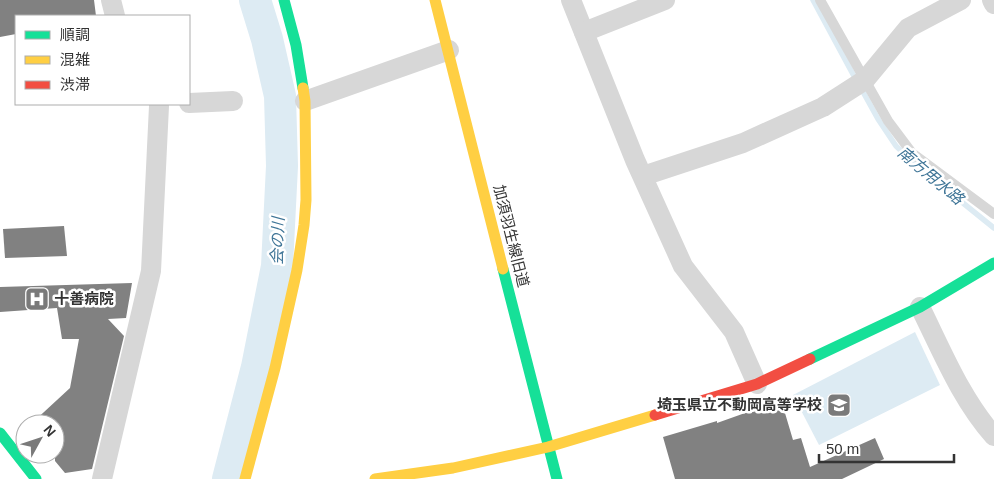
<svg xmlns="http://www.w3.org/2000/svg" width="994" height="479" font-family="Helvetica,'Noto Sans JP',sans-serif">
  <rect width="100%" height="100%" fill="#fff"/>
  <polygon fill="#ddebf3" points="915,332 940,385 819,445 793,395"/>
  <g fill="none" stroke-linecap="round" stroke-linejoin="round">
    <g stroke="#ddebf3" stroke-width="5.5">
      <polyline points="813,0 855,78"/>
      <polyline points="862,90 878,119 896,146 916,165 994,228"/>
    </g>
    <polyline stroke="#ddebf3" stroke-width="32" points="228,479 257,367 277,266 282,166 280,96 267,39 255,0"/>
  </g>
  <g fill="#818181">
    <polygon points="0,0 94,0 96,16 16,16 16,34 0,37"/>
    <polygon points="64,226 67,256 5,258 3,229"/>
    <polygon points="132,283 126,318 108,319 124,336 92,469 65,473 55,461 55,424 31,424 70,388 79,339 62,339 57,308 0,312 0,287"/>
    <polygon points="782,403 793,440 801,438 810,467 875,438 884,459 842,479 675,479 663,437 717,421 717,423 770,404"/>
  </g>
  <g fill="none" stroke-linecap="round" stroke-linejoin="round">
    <polyline stroke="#d7d7d7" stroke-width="10" points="820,0 888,121 912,153 994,214"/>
    <g stroke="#d7d7d7" stroke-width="20">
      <polyline points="111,0 115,16"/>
      <polyline points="571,0 635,160 683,266 734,332 757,384"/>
      <polyline points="992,0 994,4"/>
      <polyline points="584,32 665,0"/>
      <polyline points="305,101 449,50"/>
      <polyline points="189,103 233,101"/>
      <polyline points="643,176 743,143 823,107 865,80 908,28 961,0"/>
      <path d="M920 307C942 351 961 399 994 436"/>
      <polyline points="102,479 151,271 159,106"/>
    </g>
    <g stroke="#16e098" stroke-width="11">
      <polyline points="284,0 296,45 303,88"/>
      <polyline points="503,269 557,479"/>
      <polyline points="810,359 920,307 994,263"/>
      <polyline points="0,433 36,479"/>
    </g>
    <g stroke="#ffcf43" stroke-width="11">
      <polyline points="435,0 503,269"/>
      <polyline points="245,479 275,368 297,270 304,225 306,200 305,101 303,88"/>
      <polyline points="375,479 453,468 548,447 655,415"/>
    </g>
    <polyline stroke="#f24e42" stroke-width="11" points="655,415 757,384 810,359"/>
  </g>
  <defs>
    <g id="hospital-square" transform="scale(1.25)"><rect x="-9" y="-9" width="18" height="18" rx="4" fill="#7a7a7a" stroke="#fff"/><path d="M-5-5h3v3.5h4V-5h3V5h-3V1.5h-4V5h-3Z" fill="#fff"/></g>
    <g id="school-square" transform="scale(1.25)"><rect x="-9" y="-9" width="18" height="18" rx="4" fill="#7a7a7a" stroke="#fff"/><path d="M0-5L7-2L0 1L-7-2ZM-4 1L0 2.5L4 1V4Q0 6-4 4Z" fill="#fff"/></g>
  </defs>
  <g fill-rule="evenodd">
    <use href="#hospital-square" x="37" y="299"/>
    <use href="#school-square" x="839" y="405"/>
  </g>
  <g text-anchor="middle" stroke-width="5" stroke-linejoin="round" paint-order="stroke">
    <g font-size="15" fill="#333" stroke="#fff">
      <text transform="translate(511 236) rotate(76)" y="5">加須羽生線旧道</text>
    </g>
    <g font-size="15" font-weight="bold" fill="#333" stroke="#fff" text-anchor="start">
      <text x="54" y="304">十善病院</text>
      <text x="822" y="410" text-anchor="end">埼玉県立不動岡高等学校</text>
    </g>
    <g font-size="16" font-style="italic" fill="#3f7597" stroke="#fff">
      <text transform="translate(931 175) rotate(40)" y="6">南方用水路</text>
      <text transform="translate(277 241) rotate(-88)" y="6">会の川</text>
    </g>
  </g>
  <rect x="15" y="15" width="175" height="90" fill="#ffffff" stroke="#adadad"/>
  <rect x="25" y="31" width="25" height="8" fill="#16e098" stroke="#adadad"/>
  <text x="60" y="40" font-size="15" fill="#333333">順調</text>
  <rect x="25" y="56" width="25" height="8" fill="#ffcf43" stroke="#adadad"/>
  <text x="60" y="65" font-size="15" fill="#333333">混雑</text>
  <rect x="25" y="81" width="25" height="8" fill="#f24e42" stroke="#adadad"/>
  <text x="60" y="90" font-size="15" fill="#333333">渋滞</text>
  <g transform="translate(40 439) rotate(50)"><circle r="24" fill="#ffffff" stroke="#adadad"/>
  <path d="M0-4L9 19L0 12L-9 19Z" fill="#7a7a7a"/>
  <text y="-8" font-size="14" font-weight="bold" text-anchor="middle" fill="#333333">N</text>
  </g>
  <path d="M819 454v8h135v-8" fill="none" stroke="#333333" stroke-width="2.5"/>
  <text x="826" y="454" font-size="15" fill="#333333" stroke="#ffffff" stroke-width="4" paint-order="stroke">50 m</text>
</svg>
